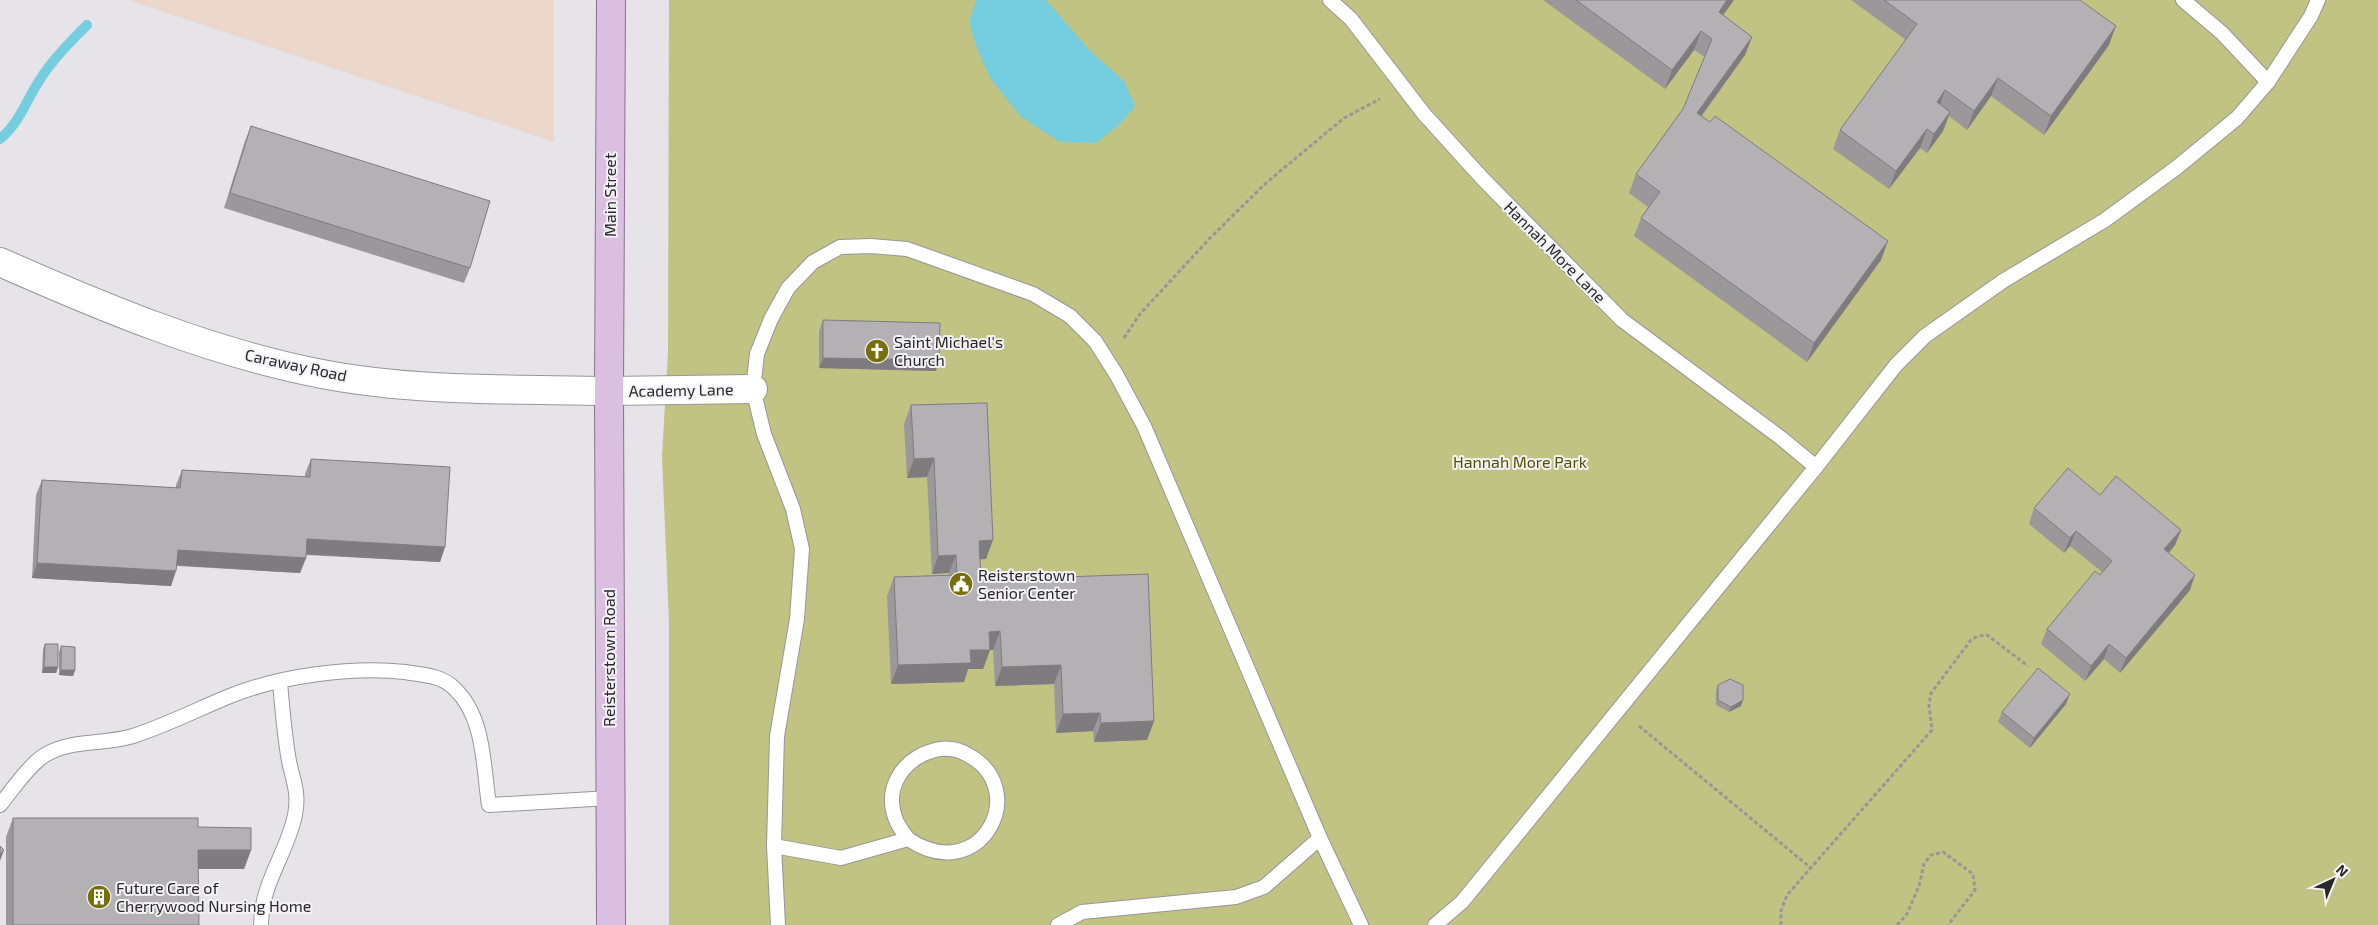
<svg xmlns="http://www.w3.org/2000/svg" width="2378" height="925" font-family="'Exo 2',sans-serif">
  <rect width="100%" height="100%" fill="#e7e4e9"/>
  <polygon fill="#edd6cb" points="127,0 554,0 554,142 143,5"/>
  <polygon fill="#c0c382" points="669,0 2378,0 2378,925 669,925 669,622 662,457 668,351"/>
  <polygon fill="#75cedf" points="976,0 1046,0 1090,51 1124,81 1135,106 1120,124 1096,143 1060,142 1021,117 990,78 976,46 969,22"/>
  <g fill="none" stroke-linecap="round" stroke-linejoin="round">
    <path stroke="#75cedf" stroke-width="10" d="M0 139C20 122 26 101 39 81 52 60 70 42 87 25"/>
    <g stroke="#98969a" stroke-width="16">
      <g id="service">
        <polyline points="1330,0 1351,19 1424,114 1482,178 1622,320 1781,438 1816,467"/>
        <polyline points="2183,0 2222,33 2268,82"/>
        <path d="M0 805C12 790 29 765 45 755 71 739 104 745 133 736 167 725 198 709 230 696 279 676 353 666 405 672 422 675 441 675 454 688 485 717 483 766 489 805L610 798"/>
        <path d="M774 846 841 858 908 839C981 888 1032 789 968 755 958 749 947 747 935 750 904 758 883 787 896 820 898 826 904 833 908 839"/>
        <path d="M261 925C261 883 287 854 295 815 300 790 291 777 288 755 284 730 282 706 280 682"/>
        <polyline points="778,925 774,846 777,736 797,619 802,549 793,509 764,434 753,389 757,354 771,319 788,288 813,262 840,247 871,246 907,249 1033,294 1070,316 1095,341 1116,374 1144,426 1320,838 1361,925"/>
        <polyline points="1058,925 1082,912 1236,897 1264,887 1320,838"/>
        <polyline points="1435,925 1462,902 1816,467 1896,365 1925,336 2003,281 2105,220 2176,168 2237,118 2268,82 2311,16 2318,0"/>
      </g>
    </g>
    <g stroke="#98969a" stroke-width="30">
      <polyline id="minor" points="609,391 753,389"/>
    </g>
    <g stroke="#98969a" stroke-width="30">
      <path id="tertiary" d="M0 262C104 308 209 352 322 374 416 392 513 389 609 391"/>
    </g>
    <g stroke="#8d6e93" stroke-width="30">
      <polyline id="primary" points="611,925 609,391 611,0"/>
    </g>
    <g stroke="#989699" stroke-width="3" stroke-dasharray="4 2.5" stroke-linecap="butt">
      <polyline points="1124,338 1140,314 1210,238 1266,183 1344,118 1380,99"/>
      <polyline points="1639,726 1811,868"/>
      <polyline points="1781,925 1781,911 1787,895 1932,730 1929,705 1931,693 1971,640 1978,636 1987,635 2028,666"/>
      <polyline points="1897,925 1907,914 1919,886 1924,864 1931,855 1943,852 1973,874 1975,890 1948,925"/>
    </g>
    <use href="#service" stroke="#fff" stroke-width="14"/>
    <use href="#minor" stroke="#fff" stroke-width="28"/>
    <use href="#tertiary" stroke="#fff" stroke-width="28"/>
    <use href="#primary" stroke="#dbbfe0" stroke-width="28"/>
  </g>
  <g fill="#9b989c">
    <polygon points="1543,0 1734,0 1723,15 1752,37 1745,55 1702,116 1881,260 1807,362 1634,236 1641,218 1648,207 1629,193 1636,174 1683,109 1705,57 1694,50 1665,89"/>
    <polygon points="1851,0 2080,0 2109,45 2044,135 1991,96 1967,130 1949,116 1943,131 1927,153 1920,148 1889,189 1833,149 1840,130 1906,40"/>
    <polygon points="251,126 470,268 464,283 224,208 245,141"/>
    <polygon points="823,320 936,371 819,368 819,331"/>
    <polygon points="911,405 986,559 980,559 981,580 1154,721 1147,740 1094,742 1093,731 1056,733 1054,684 995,686 993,650 990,650 983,669 968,669 964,682 891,684 887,596 894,577 949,575 949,573 932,574 927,477 907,478 904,424"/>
    <polygon points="311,459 445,547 440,562 306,555 306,558 300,573 177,566 171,586 32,578 36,495 42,480 176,488 176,485 182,470 305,477 305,474"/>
    <polygon points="2100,495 2181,530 2175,545 2169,553 2190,590 2120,673 2104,659 2085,681 2041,644 2047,629 2102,572 2070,546 2064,553 2029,524 2034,508"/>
    <polygon points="45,644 58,667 56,673 42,673 43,649"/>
    <polygon points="61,646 75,670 73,676 59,675 59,652"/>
    <polygon points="1718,685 1741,706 1729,712 1716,705 1716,691"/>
    <polygon points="2066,704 2030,748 1998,722 2002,712"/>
    <polygon points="13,818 198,827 251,850 244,869 198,869 199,925 6,925 6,837"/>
  </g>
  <g fill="#7e7c7f">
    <polygon points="1727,0 1734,0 1712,30 1719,12"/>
    <polygon points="2116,26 2109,45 2044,135 2051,116"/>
    <polygon points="1701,31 1694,50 1665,89 1672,70"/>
    <polygon points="1752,37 1745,55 1690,131 1697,113"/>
    <polygon points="1998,78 1991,96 1967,130 1974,111"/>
    <polygon points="1945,90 1939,109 1937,102"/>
    <polygon points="1950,112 1943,131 1927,153 1934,134"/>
    <polygon points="1927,129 1920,148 1889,189 1896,171"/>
    <polygon points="1888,241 1881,260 1807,362 1814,343"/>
    <polygon points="823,358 939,360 936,371 819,368"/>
    <polygon points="934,458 927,477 907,478 914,459"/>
    <polygon points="2181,530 2175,545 2159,564 2164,549"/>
    <polygon points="2076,531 2070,546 2064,553 2070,538"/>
    <polygon points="307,539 445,547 440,562 301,554"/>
    <polygon points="993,540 986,559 972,560 979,541"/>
    <polygon points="178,550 306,558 300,573 172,565"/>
    <polygon points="956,555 949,573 932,574 938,556"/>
    <polygon points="37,563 176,571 171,586 32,578"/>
    <polygon points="2195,575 2190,590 2120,673 2126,658"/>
    <polygon points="1000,631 993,650 990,650 983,669 968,669 964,682 891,684 898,665 970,650 989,632"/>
    <polygon points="2109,644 2104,659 2085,681 2091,666"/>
    <polygon points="1061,665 1054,684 995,686 1002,667"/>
    <polygon points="44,667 58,667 56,673 42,673"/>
    <polygon points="61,670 75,670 73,676 59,675"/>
    <polygon points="2070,694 2066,704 2030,748 2034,738"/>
    <polygon points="1743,700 1741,706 1729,712 1731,707"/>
    <polygon points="1100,713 1093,731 1056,733 1063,714"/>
    <polygon points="1154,721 1147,740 1094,742 1101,723"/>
    <polygon points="4,850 0,861 0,854"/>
    <polygon points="198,850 251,850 244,869 192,869"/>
  </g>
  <g fill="#b4b1b5" stroke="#7e7c7f">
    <polygon points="1576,0 1727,0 1719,12 1752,37 1697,113 1710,122 1715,116 1888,241 1814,343 1641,218 1660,192 1636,174 1683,109 1712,39 1701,31 1672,70"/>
    <polygon points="1884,0 2080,0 2116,26 2051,116 1998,78 1974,111 1945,90 1937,102 1950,112 1934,134 1927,129 1896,171 1840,130 1917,24"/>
    <polygon points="251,126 490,201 470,268 230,193"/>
    <polygon points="823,320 940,323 939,360 823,358"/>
    <polygon points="987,403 993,540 979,541 981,580 1148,574 1154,721 1101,723 1100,713 1063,714 1061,665 1002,667 1000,631 989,632 990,650 970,650 971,663 898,665 894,577 957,575 956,555 938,556 934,458 914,459 911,405"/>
    <polygon points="311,459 450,467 445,547 307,539 306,558 178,550 176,571 37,563 42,480 180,488 182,470 310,477"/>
    <polygon points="2068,468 2100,495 2116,476 2181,530 2164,549 2195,575 2126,658 2109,644 2091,666 2047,629 2095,571 2100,575 2112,561 2076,531 2070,538 2034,508"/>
    <polygon points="45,644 58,644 58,667 44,667"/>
    <polygon points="61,646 75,647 75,670 61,670"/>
    <polygon points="2038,668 2070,694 2034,738 2002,712"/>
    <polygon points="1730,679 1743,685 1743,700 1731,707 1718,700 1718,685"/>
    <polygon points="13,818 198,818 198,827 251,828 251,850 198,850 199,925 13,925"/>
    <polygon points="0,846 4,850 0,854"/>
  </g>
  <defs>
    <g id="church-disc" transform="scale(1.25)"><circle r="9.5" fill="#786e0c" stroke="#f4f2f6"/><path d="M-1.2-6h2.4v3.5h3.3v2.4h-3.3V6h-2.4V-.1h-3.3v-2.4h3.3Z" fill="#fff"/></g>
    <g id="civic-disc" transform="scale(1.25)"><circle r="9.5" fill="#786e0c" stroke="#f4f2f6"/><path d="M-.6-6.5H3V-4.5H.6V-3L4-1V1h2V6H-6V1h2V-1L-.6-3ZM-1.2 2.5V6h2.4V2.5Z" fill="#fff"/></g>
    <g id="building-disc" transform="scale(1.25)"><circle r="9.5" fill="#786e0c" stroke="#f4f2f6"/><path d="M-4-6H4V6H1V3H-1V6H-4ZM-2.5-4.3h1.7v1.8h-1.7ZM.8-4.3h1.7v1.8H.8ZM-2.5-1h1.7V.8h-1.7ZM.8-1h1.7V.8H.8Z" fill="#fff"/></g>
  </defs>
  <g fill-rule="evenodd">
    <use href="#church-disc" x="877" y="351"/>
    <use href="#civic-disc" x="961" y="584"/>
    <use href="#building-disc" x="99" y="897"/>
  </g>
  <g text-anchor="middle" stroke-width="4" stroke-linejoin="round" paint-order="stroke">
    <g font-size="16" fill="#282729" stroke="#f4f2f6">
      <text transform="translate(610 195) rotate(-90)" y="6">Main Street</text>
      <text transform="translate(1555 252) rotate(45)" y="6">Hannah More Lane</text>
      <text transform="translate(296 365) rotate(12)" y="6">Caraway Road</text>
      <text transform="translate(681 390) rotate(-1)" y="6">Academy Lane</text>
      <text transform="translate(609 658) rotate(-90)" y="6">Reisterstown Road</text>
    </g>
    <g font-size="16" fill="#282729" stroke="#f4f2f6" text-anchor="start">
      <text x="894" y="348">Saint Michael's<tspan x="894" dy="18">Church</tspan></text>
      <text x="978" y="581">Reisterstown<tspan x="978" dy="18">Senior Center</tspan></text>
      <text x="116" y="894">Future Care of<tspan x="116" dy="18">Cherrywood Nursing Home</tspan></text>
    </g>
    <g font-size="16" fill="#525300" stroke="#f4f2f6">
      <text x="1520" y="468">Hannah More Park</text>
    </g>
  </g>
  <g transform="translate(2333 880) rotate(44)" stroke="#f4f2f6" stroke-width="4" paint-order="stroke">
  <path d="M0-4L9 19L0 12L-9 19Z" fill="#282729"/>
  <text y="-8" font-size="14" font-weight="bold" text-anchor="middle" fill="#282729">N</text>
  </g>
</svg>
